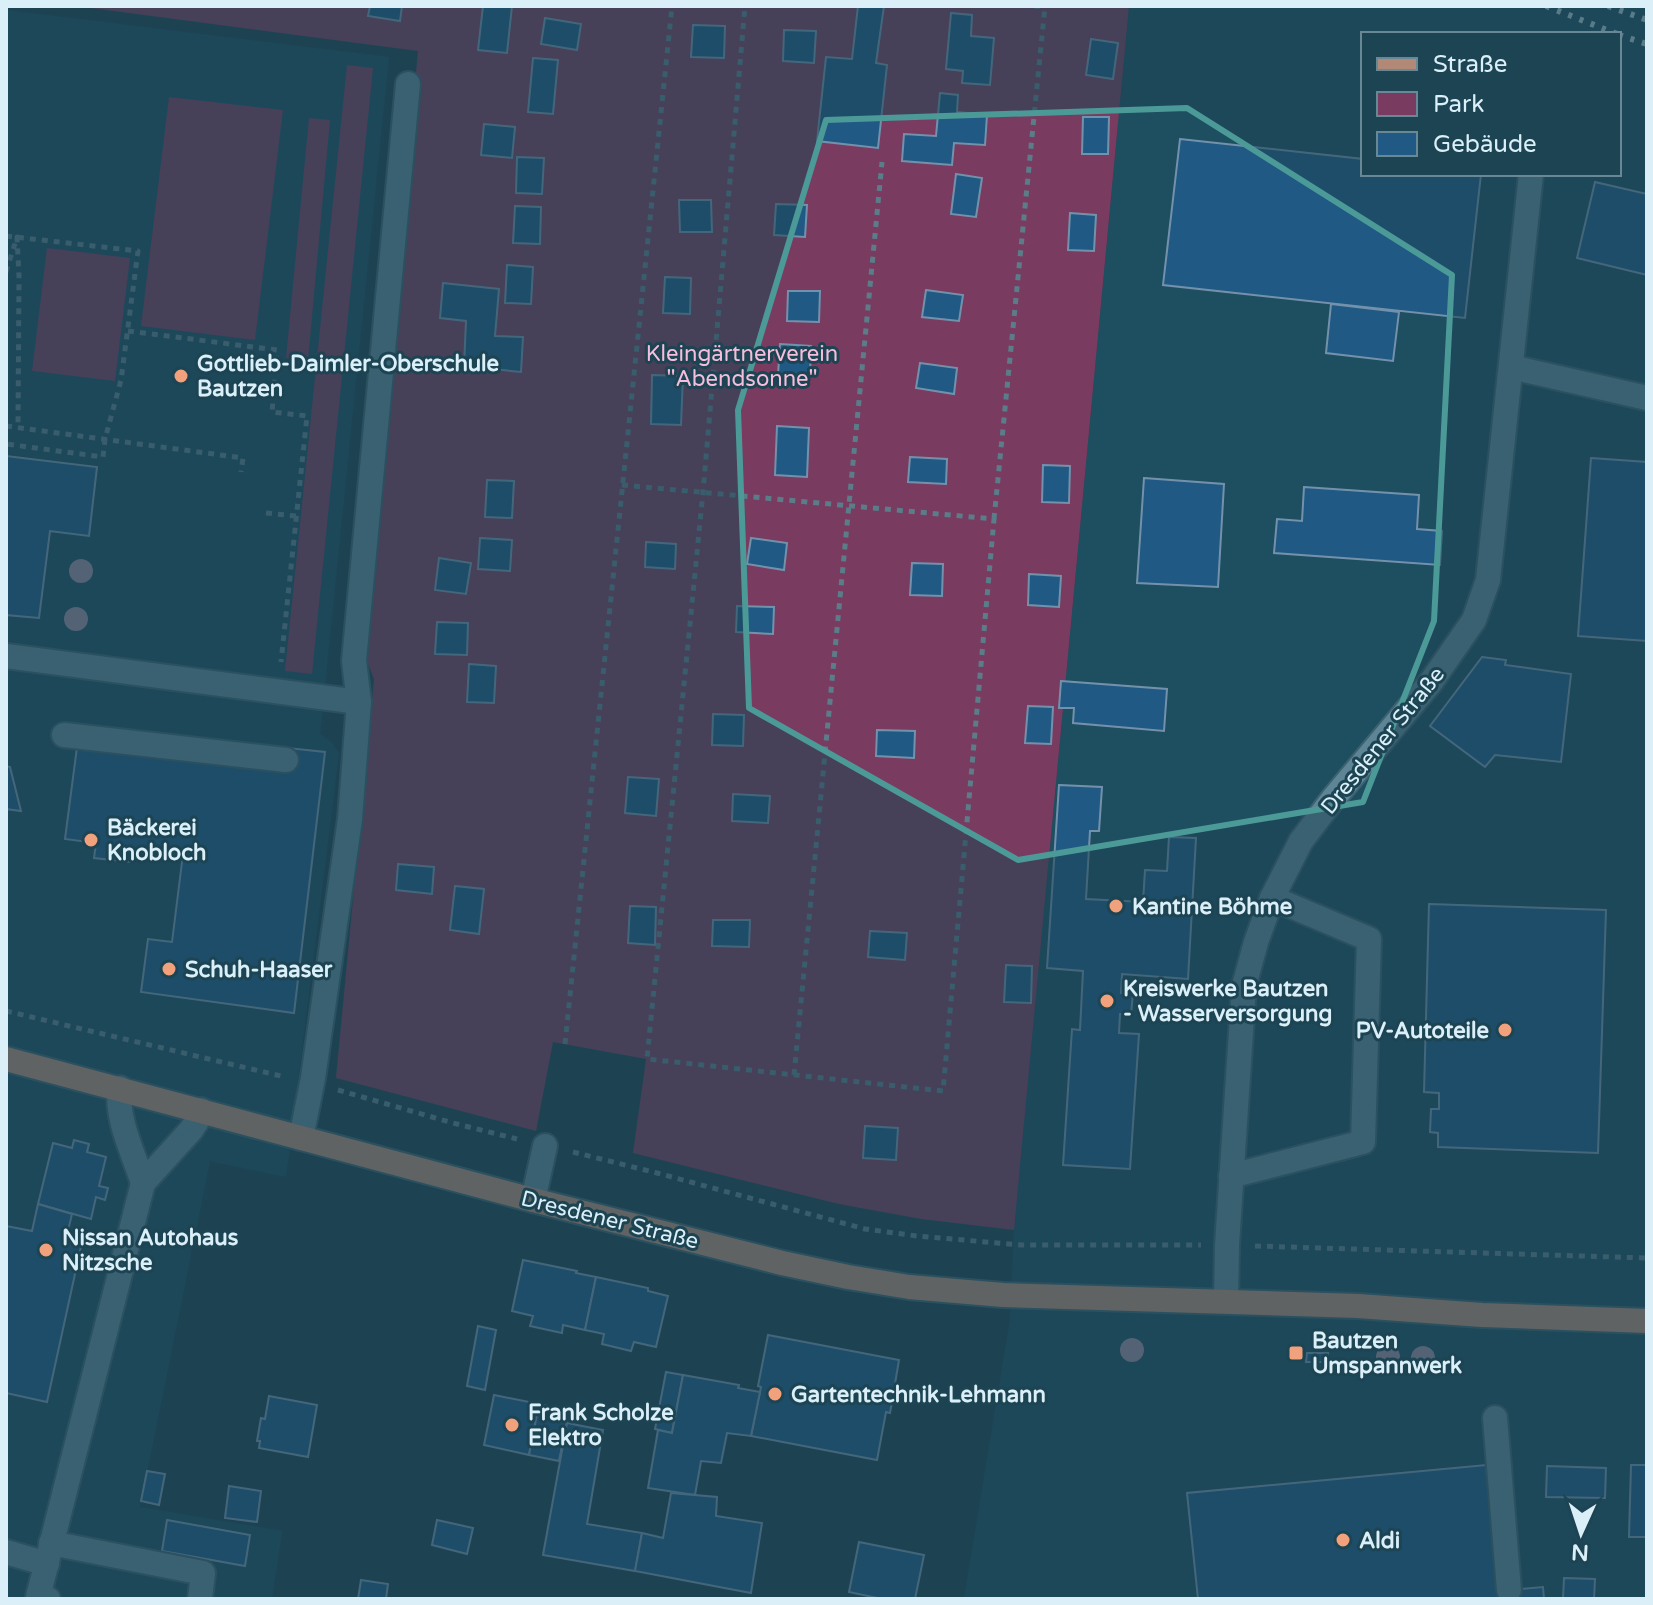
<svg xmlns="http://www.w3.org/2000/svg" width="1653" height="1605" font-family="'Varela Round',sans-serif">
  <rect width="100%" height="100%" fill="#1d4453"/>
  <g fill="#1d4f61" fill-rule="evenodd">
    <path d="M1129 6H1647V1599H964L1010 1320 1014 1230ZM1363 34H1619V174H1363Z"/>
    <polygon points="6,10 389,57 320,734 331,742 339,753 286,1177 210,1161 140,1507 282,1531 272,1599 6,1599"/>
  </g>
  <g fill="#793c60">
    <polygon points="76,6 1129,6 1014,1230 921,1219 839,1204 633,1153 646,1059 553,1042 536,1131 336,1078 374,679 363,651 418,51"/>
    <polygon points="347,65 373,68 312,674 285,671"/>
    <polygon points="169,97 283,110 255,340 141,326"/>
    <polygon points="309,118 330,120 308,360 286,358"/>
    <polygon points="47,248 130,258 115,381 32,371"/>
  </g>
  <g fill="#1f5984" stroke="#7491ab" stroke-width="2">
    <polygon points="370,6 402,6 400,21 368,16"/>
    <polygon points="483,6 512,6 507,53 478,50"/>
    <polygon points="858,6 884,6 876,63 887,65 878,148 817,141 826,57 852,59"/>
    <polygon points="951,13 972,15 971,36 994,38 990,85 962,83 963,71 946,69"/>
    <polygon points="545,18 581,24 577,50 541,44"/>
    <polygon points="693,25 725,26 724,58 691,57"/>
    <polygon points="784,30 816,31 814,63 783,61"/>
    <polygon points="1091,39 1118,43 1113,79 1086,75"/>
    <polygon points="533,58 558,60 553,114 528,112"/>
    <polygon points="940,93 958,95 957,112 987,115 985,145 954,143 952,165 902,161 904,134 936,136"/>
    <polygon points="1083,117 1109,117 1108,154 1082,154"/>
    <polygon points="484,124 515,127 512,158 481,155"/>
    <polygon points="1180,139 1363,159 1363,174 1481,174 1465,318 1163,285"/>
    <polygon points="517,157 544,158 542,194 516,193"/>
    <polygon points="956,174 982,178 976,217 951,214"/>
    <polygon points="1595,182 1647,194 1647,275 1577,258"/>
    <polygon points="679,200 711,200 712,232 680,232"/>
    <polygon points="776,204 807,205 805,237 774,235"/>
    <polygon points="515,206 541,207 540,244 513,243"/>
    <polygon points="1070,213 1096,215 1094,251 1068,250"/>
    <polygon points="507,265 533,267 531,304 505,303"/>
    <polygon points="665,277 691,278 690,314 663,313"/>
    <polygon points="443,283 499,289 495,336 523,337 521,372 464,366 466,321 440,318"/>
    <polygon points="926,290 963,295 959,321 922,317"/>
    <polygon points="788,291 820,291 819,322 787,321"/>
    <polygon points="1331,304 1399,312 1393,361 1326,353"/>
    <polygon points="780,344 811,346 810,377 778,375"/>
    <polygon points="920,363 957,368 954,394 916,388"/>
    <polygon points="652,375 683,376 681,425 651,424"/>
    <polygon points="777,426 809,428 807,477 775,475"/>
    <polygon points="6,456 97,467 89,536 50,531 39,618 6,615"/>
    <polygon points="910,457 947,459 946,484 908,482"/>
    <polygon points="1591,458 1647,462 1647,641 1578,636"/>
    <polygon points="1043,465 1070,466 1069,503 1042,502"/>
    <polygon points="1144,478 1224,484 1218,587 1137,583"/>
    <polygon points="487,480 514,481 512,518 485,517"/>
    <polygon points="1304,487 1419,495 1417,529 1442,531 1440,565 1274,553 1277,519 1302,521"/>
    <polygon points="480,538 512,540 510,571 478,569"/>
    <polygon points="751,538 787,543 784,570 747,564"/>
    <polygon points="646,542 676,544 675,569 645,567"/>
    <polygon points="439,558 471,563 466,594 435,590"/>
    <polygon points="912,563 943,564 942,596 910,595"/>
    <polygon points="1029,574 1061,576 1059,607 1028,605"/>
    <polygon points="737,606 774,607 773,634 736,632"/>
    <polygon points="437,622 468,623 467,655 435,654"/>
    <polygon points="1482,657 1506,660 1505,665 1571,674 1561,762 1495,755 1485,767 1430,726"/>
    <polygon points="469,664 496,666 494,703 467,702"/>
    <polygon points="1061,681 1167,689 1164,731 1073,723 1074,708 1059,708"/>
    <polygon points="1028,706 1053,707 1051,744 1025,743"/>
    <polygon points="713,714 744,715 743,746 712,745"/>
    <polygon points="877,730 915,731 914,758 876,756"/>
    <polygon points="77,747 284,772 288,748 325,752 294,1013 141,992 148,939 172,942 183,854 133,848 131,862 94,858 96,843 65,839"/>
    <polygon points="6,766 10,767 21,811 6,809"/>
    <polygon points="628,777 659,779 656,816 625,813"/>
    <polygon points="1059,785 1102,787 1099,831 1090,831 1086,899 1143,902 1145,870 1167,871 1169,837 1196,838 1188,979 1122,974 1121,993 1133,993 1131,1014 1120,1014 1119,1033 1139,1034 1130,1169 1063,1165 1072,1029 1080,1030 1083,971 1047,968"/>
    <polygon points="733,794 770,796 768,823 732,821"/>
    <polygon points="398,864 434,867 432,894 396,890"/>
    <polygon points="455,886 484,889 479,934 450,930"/>
    <polygon points="1429,904 1606,910 1598,1153 1438,1147 1438,1133 1430,1132 1431,1109 1439,1109 1439,1093 1424,1092"/>
    <polygon points="630,906 656,907 655,945 628,943"/>
    <polygon points="713,920 750,920 749,947 712,946"/>
    <polygon points="870,931 907,933 905,960 868,957"/>
    <polygon points="1006,965 1032,966 1031,1003 1004,1002"/>
    <polygon points="865,1126 898,1128 896,1160 863,1158"/>
    <polygon points="74,1140 89,1144 87,1152 106,1157 99,1186 108,1188 105,1200 96,1197 91,1219 38,1204 53,1143 72,1148"/>
    <polygon points="38,1204 72,1214 66,1239 82,1242 47,1402 6,1393 6,1226 32,1231"/>
    <polygon points="523,1260 577,1271 576,1273 596,1277 585,1330 563,1325 562,1333 530,1326 533,1316 512,1311"/>
    <polygon points="596,1277 648,1288 648,1291 668,1296 656,1347 634,1342 631,1351 602,1344 604,1334 585,1330"/>
    <polygon points="478,1326 496,1330 485,1390 467,1386"/>
    <polygon points="768,1335 899,1360 890,1413 886,1412 877,1460 751,1436 761,1387 758,1386"/>
    <polygon points="1307,1353 1328,1353 1327,1362 1306,1362"/>
    <polygon points="666,1372 683,1375 672,1433 655,1429"/>
    <polygon points="683,1375 739,1385 738,1388 760,1392 751,1436 727,1433 721,1463 701,1461 695,1495 648,1488 658,1430 672,1433"/>
    <polygon points="494,1395 539,1404 529,1455 484,1445"/>
    <polygon points="269,1396 317,1405 308,1457 259,1448 260,1441 257,1441 261,1418 265,1419"/>
    <polygon points="539,1404 569,1411 559,1461 529,1455"/>
    <polygon points="567,1423 603,1430 587,1524 642,1533 635,1571 543,1555"/>
    <polygon points="1486,1465 1498,1591 1543,1587 1544,1599 1198,1599 1187,1493"/>
    <polygon points="1631,1465 1647,1465 1647,1537 1629,1537"/>
    <polygon points="1547,1466 1606,1468 1605,1498 1546,1497"/>
    <polygon points="147,1471 165,1474 159,1505 141,1501"/>
    <polygon points="229,1486 261,1491 257,1522 225,1518"/>
    <polygon points="671,1493 717,1497 716,1516 762,1523 751,1593 635,1571 642,1533 663,1538"/>
    <polygon points="167,1520 250,1535 245,1566 162,1551"/>
    <polygon points="437,1520 473,1528 467,1554 432,1545"/>
    <polygon points="859,1542 924,1555 915,1599 882,1599 849,1592"/>
    <polygon points="1564,1578 1595,1579 1594,1599 1563,1599"/>
    <polygon points="361,1580 388,1584 386,1599 358,1599"/>
  </g>
  <g fill="none" stroke-linecap="round" stroke-linejoin="round">
    <g stroke="#3d616e" stroke-width="28">
      <g id="minor">
        <polyline points="1511,367 1647,398"/>
        <polyline points="6,656 359,702"/>
        <polyline points="64,735 286,760"/>
        <path d="M120 1088C115 1117 134 1155 143 1183"/>
        <polyline points="301,1138 313,1078 350,819 359,702 354,661 408,84"/>
        <polyline points="1231,1176 1363,1142 1369,939 1272,898"/>
        <polyline points="533,1200 545,1146"/>
        <polyline points="1226,1301 1227,1245 1244,986 1256,942 1272,898 1301,841 1333,799 1431,682 1474,620 1488,580 1531,174"/>
        <polyline points="1495,1418 1509,1590"/>
        <polyline points="51,1543 203,1573 200,1599"/>
        <polyline points="6,1552 47,1564"/>
        <polyline points="48,1599 38,1597 143,1183 191,1130 197,1121 201,1110"/>
      </g>
    </g>
    <g stroke="#3d616e" stroke-width="28">
      <polyline id="major" points="6,1059 533,1200 782,1263 848,1277 909,1287 1003,1295 1358,1306 1482,1315 1647,1321"/>
    </g>
    <g stroke="#5b7c89" stroke-width="5" stroke-dasharray="6 6" stroke-linecap="butt">
      <polyline points="1034,6 1045,7"/>
      <polyline points="6,236 138,251 121,380 105,439 103,457 6,444"/>
      <polyline points="6,272 17,237 19,276 18,428"/>
      <polyline points="128,331 277,350 272,412 307,416 281,662"/>
      <polyline points="6,426 243,458 241,472"/>
      <polyline points="622,485 994,519 943,1091 647,1059 703,492 745,6"/>
      <polyline points="266,513 296,516"/>
      <polyline points="994,519 1045,6"/>
      <polyline points="6,1011 285,1077"/>
      <polyline points="565,1044 672,6"/>
      <polyline points="794,1075 882,162"/>
      <polyline points="338,1090 453,1123 517,1139"/>
      <polyline points="573,1152 657,1173 865,1229 917,1236 1021,1245 1201,1245"/>
      <polyline points="1255,1246 1647,1258"/>
    </g>
    <use href="#minor" stroke="#5d8596" stroke-width="24"/>
    <use href="#major" stroke="#b18976" stroke-width="24"/>
    <g stroke="#a3bec8" stroke-width="6" stroke-dasharray="4 8" stroke-linecap="butt">
      <polyline points="1546,6 1617,34"/>
      <polyline points="1608,6 1647,20"/>
      <polyline points="1619,35 1647,44"/>
    </g>
  </g>
  <g fill="#94879e">
    <circle cx="81" cy="571" r="12"/>
    <circle cx="76" cy="619" r="12"/>
    <circle cx="1132" cy="1350" r="12"/>
    <circle cx="1388" cy="1357" r="12"/>
    <circle cx="1423" cy="1358" r="12"/>
  </g>
  <path d="M0 0H1653V1605H0ZM1187 108 1452 275 1434 621 1363 802 1018 860 749 708 738 410 826 120Z" fill="#1d4453" fill-opacity=".55" fill-rule="evenodd"/>
  <path fill="none" stroke="#4c9a97" stroke-width="6" stroke-linejoin="round" d="M1187 108 1452 275 1434 621 1363 802 1018 860 749 708 738 410 826 120Z"/>
  <g fill="#f1a17c" stroke="#1d4453" stroke-width="3">
    <circle cx="181" cy="376" r="8"/>
    <circle cx="91" cy="840" r="8"/>
    <circle cx="1116" cy="906" r="8"/>
    <circle cx="169" cy="969" r="8"/>
    <circle cx="1107" cy="1001" r="8"/>
    <circle cx="1505" cy="1030" r="8"/>
    <circle cx="46" cy="1250" r="8"/>
    <rect x="1288" y="1345" width="16" height="16" rx="4"/>
    <circle cx="775" cy="1394" r="8"/>
    <circle cx="512" cy="1425" r="8"/>
    <circle cx="1343" cy="1540" r="8"/>
  </g>
  <g text-anchor="middle" stroke-width="6" stroke-linejoin="round" paint-order="stroke">
    <g font-size="22" fill="#f6bedc" stroke="#1d4453">
      <text x="742" y="361">Kleingärtnerverein<tspan x="742" dy="25">"Abendsonne"</tspan></text>
    </g>
    <g font-size="22" font-weight="bold" fill="#daeff8" stroke="#1d4453" text-anchor="start">
      <text x="197" y="371">Gottlieb-Daimler-Oberschule<tspan x="197" dy="25">Bautzen</tspan></text>
      <text x="107" y="835">Bäckerei<tspan x="107" dy="25">Knobloch</tspan></text>
      <text x="1132" y="914">Kantine Böhme</text>
      <text x="185" y="977">Schuh-Haaser</text>
      <text x="1123" y="996">Kreiswerke Bautzen<tspan x="1123" dy="25">- Wasserversorgung</tspan></text>
      <text x="1489" y="1038" text-anchor="end">PV-Autoteile</text>
      <text x="62" y="1245">Nissan Autohaus<tspan x="62" dy="25">Nitzsche</tspan></text>
      <text x="1312" y="1348">Bautzen<tspan x="1312" dy="25">Umspannwerk</tspan></text>
      <text x="791" y="1402">Gartentechnik-Lehmann</text>
      <text x="528" y="1420">Frank Scholze<tspan x="528" dy="25">Elektro</tspan></text>
      <text x="1359" y="1548">Aldi</text>
    </g>
    <g font-size="22" fill="#daeff8" stroke="#1d4453">
      <text transform="translate(1382 740) rotate(-51)" y="8">Dresdener Straße</text>
      <text transform="translate(610 1219) rotate(14)" y="8">Dresdener Straße</text>
    </g>
  </g>
  <rect width="1653" height="1605" fill="none" stroke="#daeff8" stroke-width="16"/>
  <rect x="1361" y="32" width="260" height="144" fill="#1d4453" stroke="#698895" stroke-width="2"/>
  <rect x="1377" y="58" width="40" height="12" fill="#b18976" stroke="#698895" stroke-width="2"/>
  <text x="1433" y="72" font-size="24" fill="#daeff8">Straße</text>
  <rect x="1377" y="92" width="40" height="24" fill="#793c60" stroke="#698895" stroke-width="2"/>
  <text x="1433" y="112" font-size="24" fill="#daeff8">Park</text>
  <rect x="1377" y="132" width="40" height="24" fill="#1f5984" stroke="#698895" stroke-width="2"/>
  <text x="1433" y="152" font-size="24" fill="#daeff8">Gebäude</text>
  <g transform="translate(1581 1533) rotate(183)" stroke="#1d4453" stroke-width="6" paint-order="stroke">
  <path d="M0-6L14 30L0 20L-14 30Z" fill="#daeff8"/>
  <text y="-12" font-size="22" font-weight="bold" text-anchor="middle" fill="#daeff8">N</text>
  </g>
</svg>
